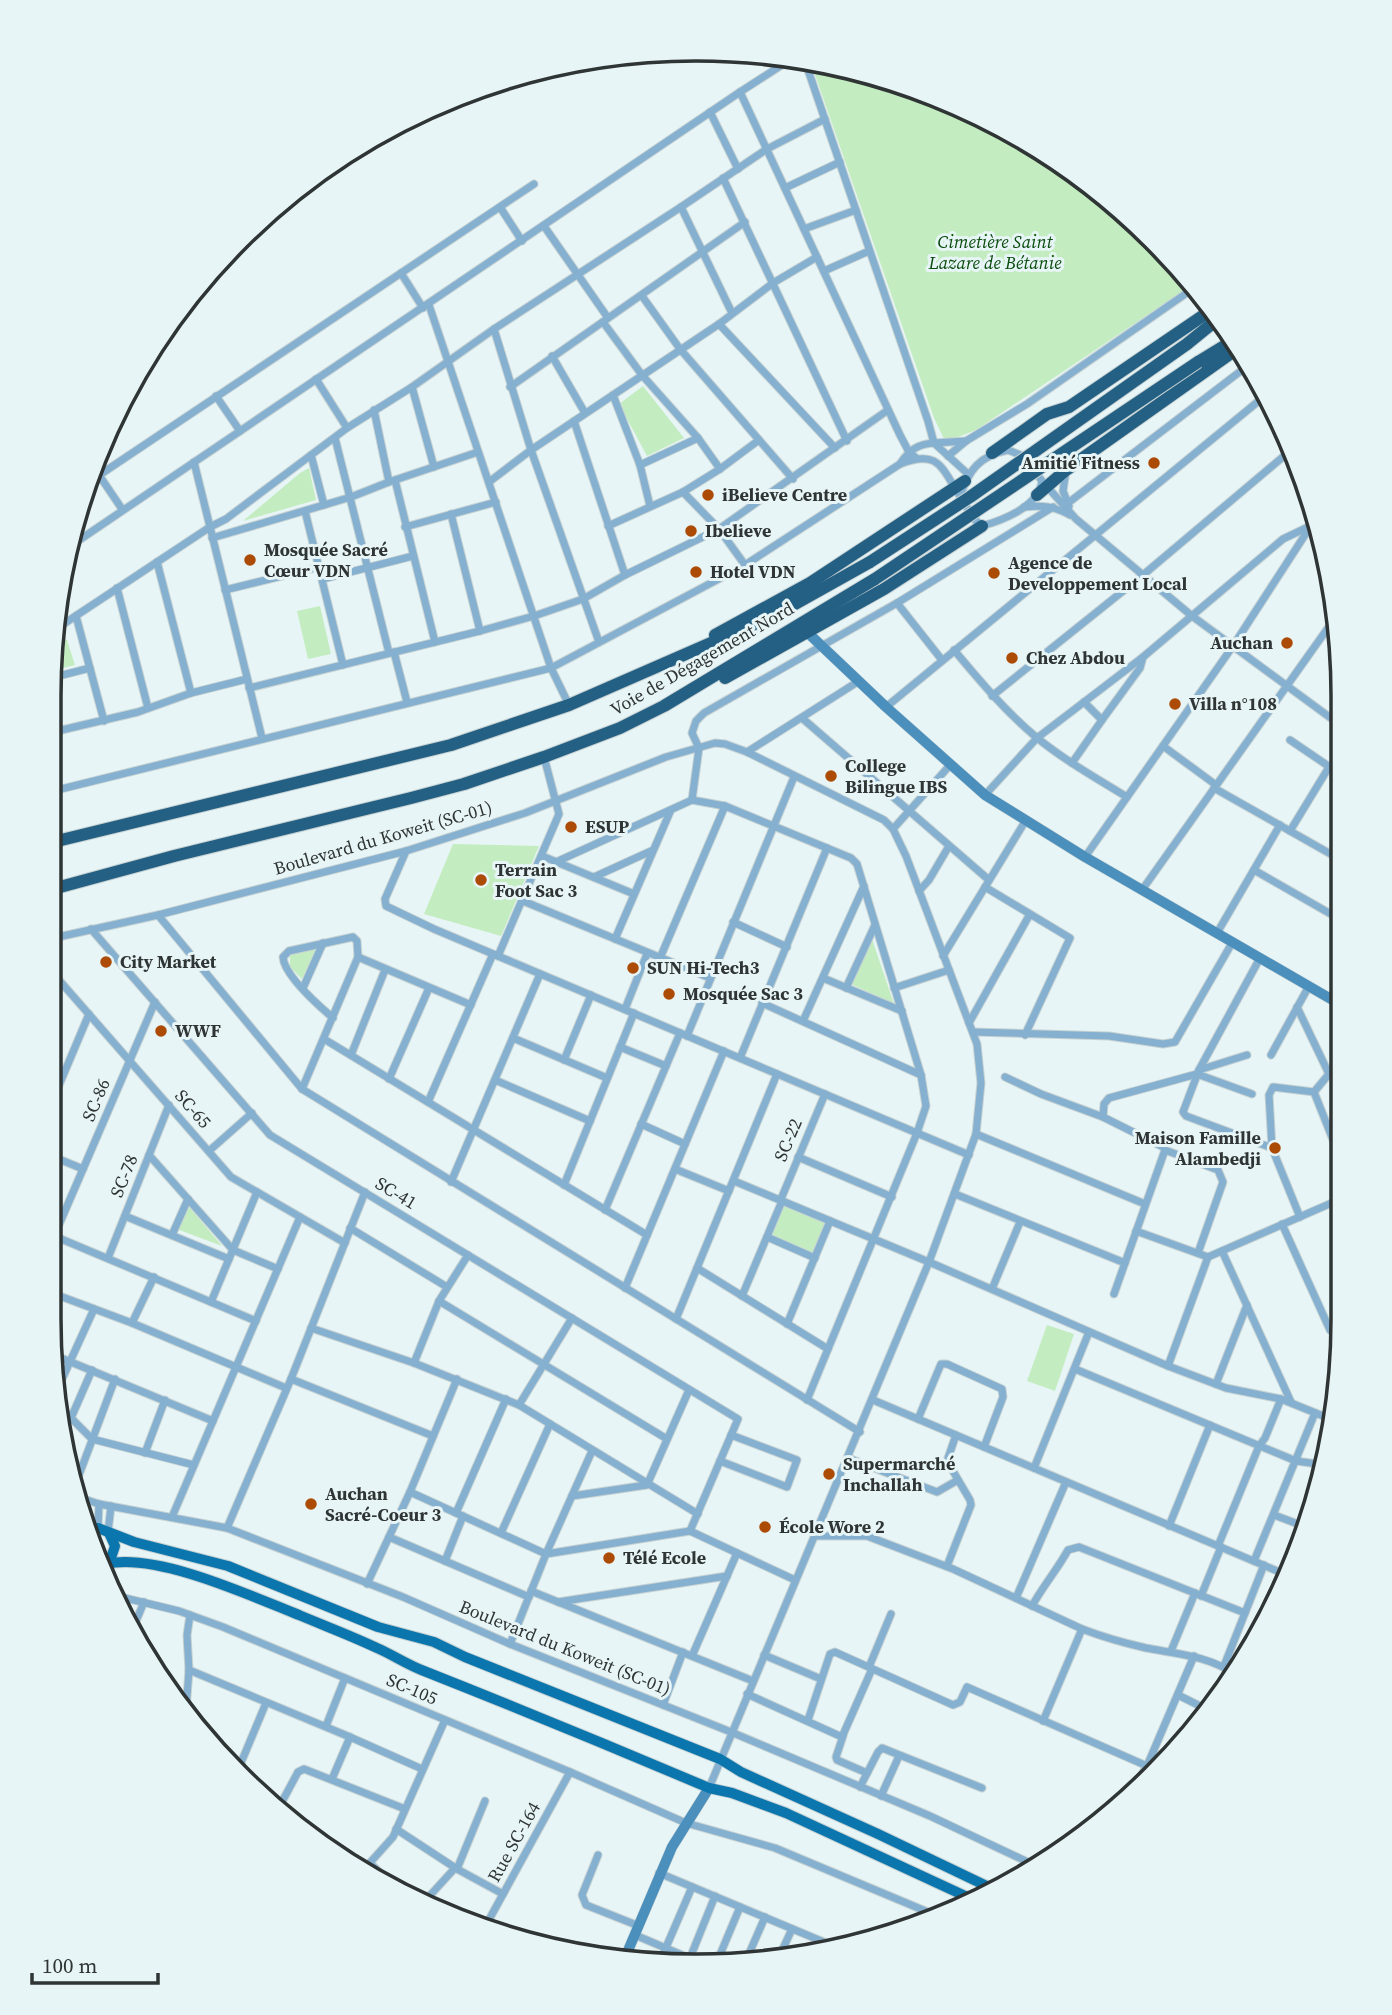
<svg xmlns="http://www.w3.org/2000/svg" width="1392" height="2015" font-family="'Source Serif 4',serif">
  <rect width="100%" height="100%" fill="#e8f5f6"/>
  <g fill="#c3edc0">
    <polygon points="810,60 823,62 944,98 1056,158 1154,239 1189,287 976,430 953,439 944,439 934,418"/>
    <polygon points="643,386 684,438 647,456 619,404"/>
    <polygon points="309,468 316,500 243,521 300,473"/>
    <polygon points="320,606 331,654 308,659 297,611"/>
    <polygon points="55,635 67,640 75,665 51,671"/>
    <polygon points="453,844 539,846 501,936 424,914"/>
    <polygon points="871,936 894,1004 851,984"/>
    <polygon points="315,948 316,950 302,979 290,967 290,956 296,952"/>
    <polygon points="186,1203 222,1246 174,1228"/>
    <polygon points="785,1203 826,1222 811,1258 770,1238"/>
    <polygon points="1047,1325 1074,1334 1055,1391 1027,1381"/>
    <polygon points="1274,1583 1283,1586 1242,1663"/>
  </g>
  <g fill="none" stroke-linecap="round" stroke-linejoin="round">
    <g stroke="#c7d2d3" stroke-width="9">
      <g id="street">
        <polyline points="798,59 807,67 928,421 934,443 966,441"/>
        <polyline points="740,92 900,435 909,452 916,458"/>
        <polyline points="710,112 738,169"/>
        <polyline points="723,178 847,441"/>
        <polyline points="785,188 840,162"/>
        <polyline points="500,207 522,241"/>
        <polyline points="681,207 732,313"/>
        <polyline points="544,226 608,318"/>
        <polyline points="804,229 856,210"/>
        <polyline points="824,271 869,251"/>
        <polyline points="401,273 423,308"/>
        <polyline points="642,296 680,349 793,479"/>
        <polyline points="429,305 551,668 569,705"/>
        <polyline points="603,322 642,375 698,438 720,469"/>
        <polyline points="719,324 835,448"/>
        <polyline points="494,329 531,450 599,642"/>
        <polyline points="552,356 585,413"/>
        <polyline points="316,379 347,428"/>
        <polyline points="412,387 434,467"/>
        <polyline points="510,387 745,222"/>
        <polyline points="613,395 640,465 650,506"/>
        <polyline points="216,396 240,431"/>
        <polyline points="374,410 389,482"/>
        <polyline points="574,421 625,575"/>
        <polyline points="335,438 389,653"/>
        <path d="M1008 450 1023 456 1042 481C1039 506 1004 520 982 526L974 519 960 496C969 470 979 456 1008 450Z"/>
        <polyline points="311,455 324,505"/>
        <polyline points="948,456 966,441 1027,404 1191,290"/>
        <polyline points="194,462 262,738"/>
        <path d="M900 464C909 450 918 444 934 443L968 474"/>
        <polyline points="640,465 698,438"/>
        <polyline points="1066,471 1063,491 1069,506"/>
        <polyline points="99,475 122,509"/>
        <polyline points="92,480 534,184"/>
        <polyline points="395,480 435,642"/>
        <polyline points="1042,481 1076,519 1192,616 1343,727"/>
        <polyline points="489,482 531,450 719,324 773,283 817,257"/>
        <polyline points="683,492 719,529 745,565"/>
        <polyline points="1068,503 1246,367"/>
        <path d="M1024 507C1042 505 1054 506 1070 515"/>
        <polyline points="305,511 343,665"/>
        <polyline points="451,514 480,631"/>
        <polyline points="608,526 683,492 720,469 759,440"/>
        <polyline points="405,527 496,502"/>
        <polyline points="212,538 351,497 389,482 478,452"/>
        <polyline points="69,547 740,92 788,61 796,59"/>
        <polyline points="157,562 191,693"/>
        <polyline points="323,579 413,556"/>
        <polyline points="117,588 148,708"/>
        <polyline points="225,590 319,567"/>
        <polyline points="897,603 942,660"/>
        <polyline points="76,616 104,721"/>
        <polyline points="56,629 210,527 226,519 347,428 412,387 494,329 681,207 767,149 825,119"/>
        <path d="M954 650C980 681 1005 711 1036 737 1064 760 1096 778 1127 797"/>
        <polyline points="394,652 407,702"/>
        <polyline points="51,678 90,668"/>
        <polyline points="249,688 480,631 534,616 583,599 625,575 719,529 888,410"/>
        <polyline points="992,696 1143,575 1290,451"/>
        <polyline points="1084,702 1102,720"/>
        <polyline points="886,707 1266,395"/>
        <polyline points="802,718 989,880"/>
        <polyline points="49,733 138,712 191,693 247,679"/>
        <polyline points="1290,740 1343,776"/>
        <polyline points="1163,746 1216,785"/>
        <polyline points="747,752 859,681"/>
        <polyline points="1072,763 1102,720 1140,668 1143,657"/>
        <polyline points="1214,788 1343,861"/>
        <path d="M49 792 551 668 745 565 900 464C939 449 941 467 960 496"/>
        <polyline points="985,795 1037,738 1143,657 1283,539 1308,527"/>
        <polyline points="692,800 699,748 692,733 696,721 704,713 897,603 1053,507"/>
        <polyline points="893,829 951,764"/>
        <polyline points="1290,831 1329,767"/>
        <polyline points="406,851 385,899 386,906 434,929 969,1155"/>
        <polyline points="542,856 634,894"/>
        <polyline points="1085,857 1233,646 1314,521"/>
        <polyline points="556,862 692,800 725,806 851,858 857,864 921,1075 926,1106 917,1133 807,1400"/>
        <polyline points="1254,870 1343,921"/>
        <polyline points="594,877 651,851"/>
        <polyline points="985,887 1070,938 1025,1035"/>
        <polyline points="1142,890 1335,618"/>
        <polyline points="919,891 929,880 949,846"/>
        <polyline points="523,901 710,978"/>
        <polyline points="158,915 302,1089 860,1432"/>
        <polyline points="733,922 787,947"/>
        <polyline points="91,929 270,1135 738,1419 690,1531"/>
        <polyline points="1217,933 1280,825"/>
        <polyline points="49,939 158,915 406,851 525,813 666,757 715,743 725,744 747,752 884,820 893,829 906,856 977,1044 981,1083 976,1134 929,1262 709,1788"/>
        <polyline points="615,939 670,812"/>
        <polyline points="498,956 559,814 544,757"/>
        <polyline points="943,956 1026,820"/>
        <polyline points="358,957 471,1005"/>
        <polyline points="660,958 725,806"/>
        <polyline points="1260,958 1199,1070 1183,1112 1186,1116 1272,1148 1300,1217"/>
        <polyline points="49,960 52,972 231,1177 345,1243"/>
        <polyline points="823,978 902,1011"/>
        <polyline points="303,988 323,943"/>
        <polyline points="846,988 875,925"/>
        <polyline points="894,988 949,970"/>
        <polyline points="762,1003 921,1075"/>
        <polyline points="1297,1007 1329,1074"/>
        <polyline points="625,1009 647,954"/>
        <polyline points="803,1021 864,886"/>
        <polyline points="969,1023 1030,914"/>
        <polyline points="973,1032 1109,1036 1163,1044 1175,1042 1232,943"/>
        <polyline points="687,1036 794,777"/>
        <polyline points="513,1038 607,1078"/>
        <polyline points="324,1039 647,1235"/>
        <polyline points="620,1047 666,1066"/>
        <polyline points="351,1055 385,970"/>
        <polyline points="1271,1055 1309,986"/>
        <polyline points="740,1058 827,848"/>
        <polyline points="564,1060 591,995"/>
        <polyline points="1199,1070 1247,1055"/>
        <polyline points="1005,1077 1041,1094 1103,1117"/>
        <polyline points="389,1079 429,988"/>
        <polyline points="495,1080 590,1121"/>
        <path d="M302 1089 358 957 357 941 353 937 289 951 283 957C284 975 319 1006 333 1018"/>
        <polyline points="1314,1092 1343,1165"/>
        <polyline points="1314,1092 1329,1074 1343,1051"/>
        <polyline points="428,1102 493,954"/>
        <polyline points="49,1109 89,1014"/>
        <polyline points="641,1124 685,1144"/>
        <polyline points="976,1134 1145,1204"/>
        <polyline points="1272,1148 1269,1095 1273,1087 1314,1092"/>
        <polyline points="209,1151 252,1113"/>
        <polyline points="49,1155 83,1169"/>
        <polyline points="149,1155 233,1250 278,1269"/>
        <polyline points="798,1157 892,1197"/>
        <polyline points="675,1169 729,1191"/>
        <polyline points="734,1181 929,1262 1168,1366 1226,1388 1281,1399 1333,1420"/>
        <polyline points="451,1182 540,974"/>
        <polyline points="564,1185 634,1013"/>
        <polyline points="955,1194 1125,1263"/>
        <polyline points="781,1199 825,1094"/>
        <polyline points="1334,1202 1343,1223"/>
        <polyline points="605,1210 680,1033"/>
        <polyline points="125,1216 229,1259"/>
        <polyline points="1282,1224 1330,1330"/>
        <polyline points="350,1228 447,1287"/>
        <polyline points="1136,1231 1208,1257 1343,1198"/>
        <polyline points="172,1235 188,1199"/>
        <polyline points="54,1236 256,1321"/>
        <polyline points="767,1237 815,1258"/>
        <polyline points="49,1248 155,1002"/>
        <polyline points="1222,1251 1291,1402"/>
        <polyline points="1198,1253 1223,1182 1218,1170 1165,1150 1163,1147 1103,1117 1104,1104 1109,1098 1197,1074 1252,1094"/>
        <polyline points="108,1258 169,1105"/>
        <polyline points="697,1268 828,1349"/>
        <polyline points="625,1288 724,1051"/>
        <polyline points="992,1289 1020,1222"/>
        <polyline points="49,1292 132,1323 286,1388"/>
        <polyline points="1114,1294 1165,1150"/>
        <polyline points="742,1296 782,1201"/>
        <polyline points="439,1301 667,1439"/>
        <polyline points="211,1302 257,1192"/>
        <polyline points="676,1319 777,1074"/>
        <polyline points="132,1323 154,1277"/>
        <polyline points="787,1324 830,1221"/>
        <polyline points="311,1328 414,1363 519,1405 698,1514"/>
        <polyline points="54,1355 213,1421"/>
        <polyline points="414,1363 439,1301 468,1255"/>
        <polyline points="1168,1366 1208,1257"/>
        <polyline points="1075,1369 1296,1461 1325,1465"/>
        <polyline points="291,1379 433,1436"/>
        <polyline points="1216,1384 1247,1305"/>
        <polyline points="58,1388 94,1309"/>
        <polyline points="873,1400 1289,1576"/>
        <polyline points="519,1405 572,1318"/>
        <polyline points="61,1408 92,1439 194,1465"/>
        <polyline points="71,1418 92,1370"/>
        <polyline points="918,1419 941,1364 947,1364 1002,1389 1003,1397 984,1447"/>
        <polyline points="145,1453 165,1400"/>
        <polyline points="848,1458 937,1492 958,1480"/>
        <polyline points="720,1461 787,1487 797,1460 731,1435"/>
        <polyline points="1034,1468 1089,1332"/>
        <polyline points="73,1491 115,1379"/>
        <polyline points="410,1492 546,1554 690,1531 795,1580"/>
        <polyline points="75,1496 99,1504 227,1528 403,1597 510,1644 731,1732 930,1816 1032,1864"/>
        <polyline points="572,1496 647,1485 689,1390"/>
        <polyline points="456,1513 506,1399"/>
        <polyline points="1274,1515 1306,1527"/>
        <polyline points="172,1517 300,1217"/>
        <polyline points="1169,1526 1210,1425"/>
        <polyline points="98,1528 99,1504"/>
        <polyline points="227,1528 291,1379 365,1192"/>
        <polyline points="108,1532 111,1506"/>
        <polyline points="501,1533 550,1424"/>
        <polyline points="816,1536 867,1536 953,1569 1082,1629 1043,1721"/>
        <polyline points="389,1537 529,1597"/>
        <polyline points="1218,1546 1259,1446 1265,1438 1281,1399"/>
        <polyline points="445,1561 463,1516"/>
        <polyline points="1254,1561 1315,1413"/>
        <polyline points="947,1566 971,1505 970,1500 947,1461 956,1435"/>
        <polyline points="367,1584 410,1492 457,1379"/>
        <polyline points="531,1591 753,1681"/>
        <polyline points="1201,1596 1221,1547"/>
        <polyline points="121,1597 179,1611 223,1627 570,1772 686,1823 775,1848 935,1915"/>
        <polyline points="1016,1598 1066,1482"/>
        <polyline points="558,1602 727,1576"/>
        <path d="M1032 1606C1043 1586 1057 1570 1068 1550L1079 1547 1245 1613"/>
        <polyline points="134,1626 144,1602"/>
        <path d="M1082 1629C1103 1637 1124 1643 1146 1648 1178 1654 1209 1656 1236 1675"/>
        <polyline points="510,1644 546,1554 592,1451"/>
        <polyline points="1171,1651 1195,1593"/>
        <polyline points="764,1655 821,1679"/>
        <polyline points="692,1656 737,1553"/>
        <polyline points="1224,1666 1264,1565"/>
        <polyline points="869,1667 891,1614"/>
        <polyline points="189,1670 350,1737 422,1769"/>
        <polyline points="747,1694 842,1737 872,1669"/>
        <polyline points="1178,1695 1208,1710"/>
        <polyline points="175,1698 186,1702"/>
        <polyline points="663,1705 683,1652"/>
        <polyline points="186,1710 189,1670 187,1635 190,1615"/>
        <polyline points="808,1720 830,1654 835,1652 953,1705 960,1702 967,1687 1147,1766 1136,1784 1137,1789"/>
        <polyline points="326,1726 345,1678"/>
        <polyline points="843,1736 836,1757 837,1760 867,1773"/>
        <polyline points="1147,1766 1194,1656"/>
        <polyline points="238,1770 266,1703"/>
        <polyline points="332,1779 350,1737"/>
        <polyline points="860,1787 878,1752 882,1748 982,1788"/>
        <polyline points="881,1796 899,1756"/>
        <polyline points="277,1811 298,1772 304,1769 405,1809"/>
        <polyline points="396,1829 457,1869 503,1894"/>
        <polyline points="598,1855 582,1895 586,1905 639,1926"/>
        <polyline points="370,1863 383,1876"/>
        <polyline points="367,1866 393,1837 445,1720"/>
        <polyline points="457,1869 485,1801"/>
        <polyline points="659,1873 838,1948"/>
        <polyline points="424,1902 455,1868"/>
        <polyline points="485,1927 570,1772"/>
        <polyline points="635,1935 689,1958"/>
        <polyline points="780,1955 792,1929"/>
        <polyline points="748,1956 765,1917"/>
        <polyline points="719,1957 740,1907"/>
        <polyline points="690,1958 715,1896"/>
        <polyline points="661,1959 692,1887"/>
      </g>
    </g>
    <g stroke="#c7d2d3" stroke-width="11">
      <g id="secondary">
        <polyline points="808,633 886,707 985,795 1085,857 1343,1006"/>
        <polyline points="624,1960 672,1847 709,1788"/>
      </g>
    </g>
    <g stroke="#c7d2d3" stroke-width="12">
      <g id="primary">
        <polyline points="90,1528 98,1528 134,1542 228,1566 378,1627 434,1642 465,1657 720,1759 741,1772 878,1834 995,1890"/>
        <polyline points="106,1563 111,1558 115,1546 109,1533"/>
        <path d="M106 1564C156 1552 251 1596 299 1615 325 1626 352 1636 377 1648 393 1655 408 1665 424 1671 520 1709 615 1748 709 1788L732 1793 786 1813 976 1901"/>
      </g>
    </g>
    <g stroke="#c7d2d3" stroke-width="14">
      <g id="highway">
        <polyline points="1187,344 1214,322"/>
        <polyline points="1198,362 1229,343"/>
        <polyline points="992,453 1047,414 1069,407 1207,313"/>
        <polyline points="1037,495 1066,470 1234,351"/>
        <polyline points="715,635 810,583 965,481"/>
        <polyline points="725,678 884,589 982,526"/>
        <polyline points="49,843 451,745 569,705 734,633 777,614 870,562"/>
        <polyline points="49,890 174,856 411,798 464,784 544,757 620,728 664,706 875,579"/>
      </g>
    </g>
    <use href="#street" stroke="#85b0cf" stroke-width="7"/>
    <use href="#secondary" stroke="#4b8fbc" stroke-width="10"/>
    <use href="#primary" stroke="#0a76ad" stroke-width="10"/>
    <use href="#highway" stroke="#246084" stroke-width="12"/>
    <g stroke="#c7d2d3" stroke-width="14" stroke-linecap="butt">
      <g id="highway-bridge">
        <polyline points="870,562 970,497 1187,344"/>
        <polyline points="875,579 1198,362"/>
      </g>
    </g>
    <use href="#highway-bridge" stroke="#246084" stroke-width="12"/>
  </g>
  <g fill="#ac4b05" stroke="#e8f5f6" stroke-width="2.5">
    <circle cx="1154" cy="463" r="7"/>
    <circle cx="708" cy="495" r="7"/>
    <circle cx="691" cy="531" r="7"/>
    <circle cx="250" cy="560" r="7"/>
    <circle cx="696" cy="572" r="7"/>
    <circle cx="994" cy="573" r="7"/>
    <circle cx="1287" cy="643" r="7"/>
    <circle cx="1012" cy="658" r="7"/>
    <circle cx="1175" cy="704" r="7"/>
    <circle cx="831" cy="776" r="7"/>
    <circle cx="571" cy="827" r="7"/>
    <circle cx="481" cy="880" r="7"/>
    <circle cx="106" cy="962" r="7"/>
    <circle cx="633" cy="968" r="7"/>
    <circle cx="669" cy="994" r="7"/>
    <circle cx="161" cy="1031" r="7"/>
    <circle cx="1275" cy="1148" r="7"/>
    <circle cx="829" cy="1474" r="7"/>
    <circle cx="311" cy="1504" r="7"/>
    <circle cx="765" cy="1527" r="7"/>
    <circle cx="609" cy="1558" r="7"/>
  </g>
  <g text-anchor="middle" stroke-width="6" stroke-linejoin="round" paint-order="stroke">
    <g font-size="18" font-style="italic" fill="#0b4c0f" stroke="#e8f5f6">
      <text x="995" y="248">Cimetière Saint<tspan x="995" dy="21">Lazare de Bétanie</tspan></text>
    </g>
    <g font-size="18" font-weight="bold" fill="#2f3434" stroke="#e8f5f6" text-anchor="start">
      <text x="1140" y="469" text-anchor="end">Amitié Fitness</text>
      <text x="722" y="501">iBelieve Centre</text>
      <text x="705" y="537">Ibelieve</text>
      <text x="264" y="556">Mosquée Sacré<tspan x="264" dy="21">Cœur VDN</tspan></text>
      <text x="1008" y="569">Agence de<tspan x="1008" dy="21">Developpement Local</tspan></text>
      <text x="710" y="578">Hotel VDN</text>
      <text x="1273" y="649" text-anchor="end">Auchan</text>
      <text x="1026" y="664">Chez Abdou</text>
      <text x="1189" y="710">Villa n°108</text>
      <text x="845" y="772">College<tspan x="845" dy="21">Bilingue IBS</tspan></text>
      <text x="585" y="833">ESUP</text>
      <text x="495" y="876">Terrain<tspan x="495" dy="21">Foot Sac 3</tspan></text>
      <text x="120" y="968">City Market</text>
      <text x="647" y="974">SUN Hi-Tech3</text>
      <text x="683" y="1000">Mosquée Sac 3</text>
      <text x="175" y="1037">WWF</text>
      <text x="1261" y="1144" text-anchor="end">Maison Famille<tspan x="1261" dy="21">Alambedji</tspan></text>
      <text x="843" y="1470">Supermarché<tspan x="843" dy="21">Inchallah</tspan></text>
      <text x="325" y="1500">Auchan<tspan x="325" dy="21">Sacré-Coeur 3</tspan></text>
      <text x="779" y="1533">École Wore 2</text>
      <text x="623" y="1564">Télé Ecole</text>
    </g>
    <g font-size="18" fill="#2f3434" stroke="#e8f5f6">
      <text transform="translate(702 659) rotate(-30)" y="6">Voie de Dégagement Nord</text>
      <text transform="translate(383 838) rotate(-16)" y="6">Boulevard du Koweit (SC-01)</text>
      <text transform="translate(96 1100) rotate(-67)" y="6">SC-86</text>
      <text transform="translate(193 1109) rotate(49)" y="6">SC-65</text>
      <text transform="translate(788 1140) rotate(-67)" y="6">SC-22</text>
      <text transform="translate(124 1176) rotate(-68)" y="6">SC-78</text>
      <text transform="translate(396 1193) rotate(31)" y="6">SC-41</text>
      <text transform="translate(565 1648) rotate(22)" y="6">Boulevard du Koweit (SC-01)</text>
      <text transform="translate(412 1689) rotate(23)" y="6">SC-105</text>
      <text transform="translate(514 1842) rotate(-61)" y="6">Rue SC-164</text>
    </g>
  </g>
  <path d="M0 0H1392V2015H0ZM696 61H696A635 635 0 0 1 1331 696V1319A635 635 0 0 1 696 1954H696A635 635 0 0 1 61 1319V696A635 635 0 0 1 696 61Z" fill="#e8f5f6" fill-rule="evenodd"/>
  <path fill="none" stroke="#2f3434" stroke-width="3.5" d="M696 61H696A635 635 0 0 1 1331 696V1319A635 635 0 0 1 696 1954H696A635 635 0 0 1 61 1319V696A635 635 0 0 1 696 61Z"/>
  <path d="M32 1973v10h126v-10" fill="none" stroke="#2f3434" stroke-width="3.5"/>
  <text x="42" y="1973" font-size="21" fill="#2f3434" stroke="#e8f5f6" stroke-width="5" paint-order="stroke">100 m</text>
</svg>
